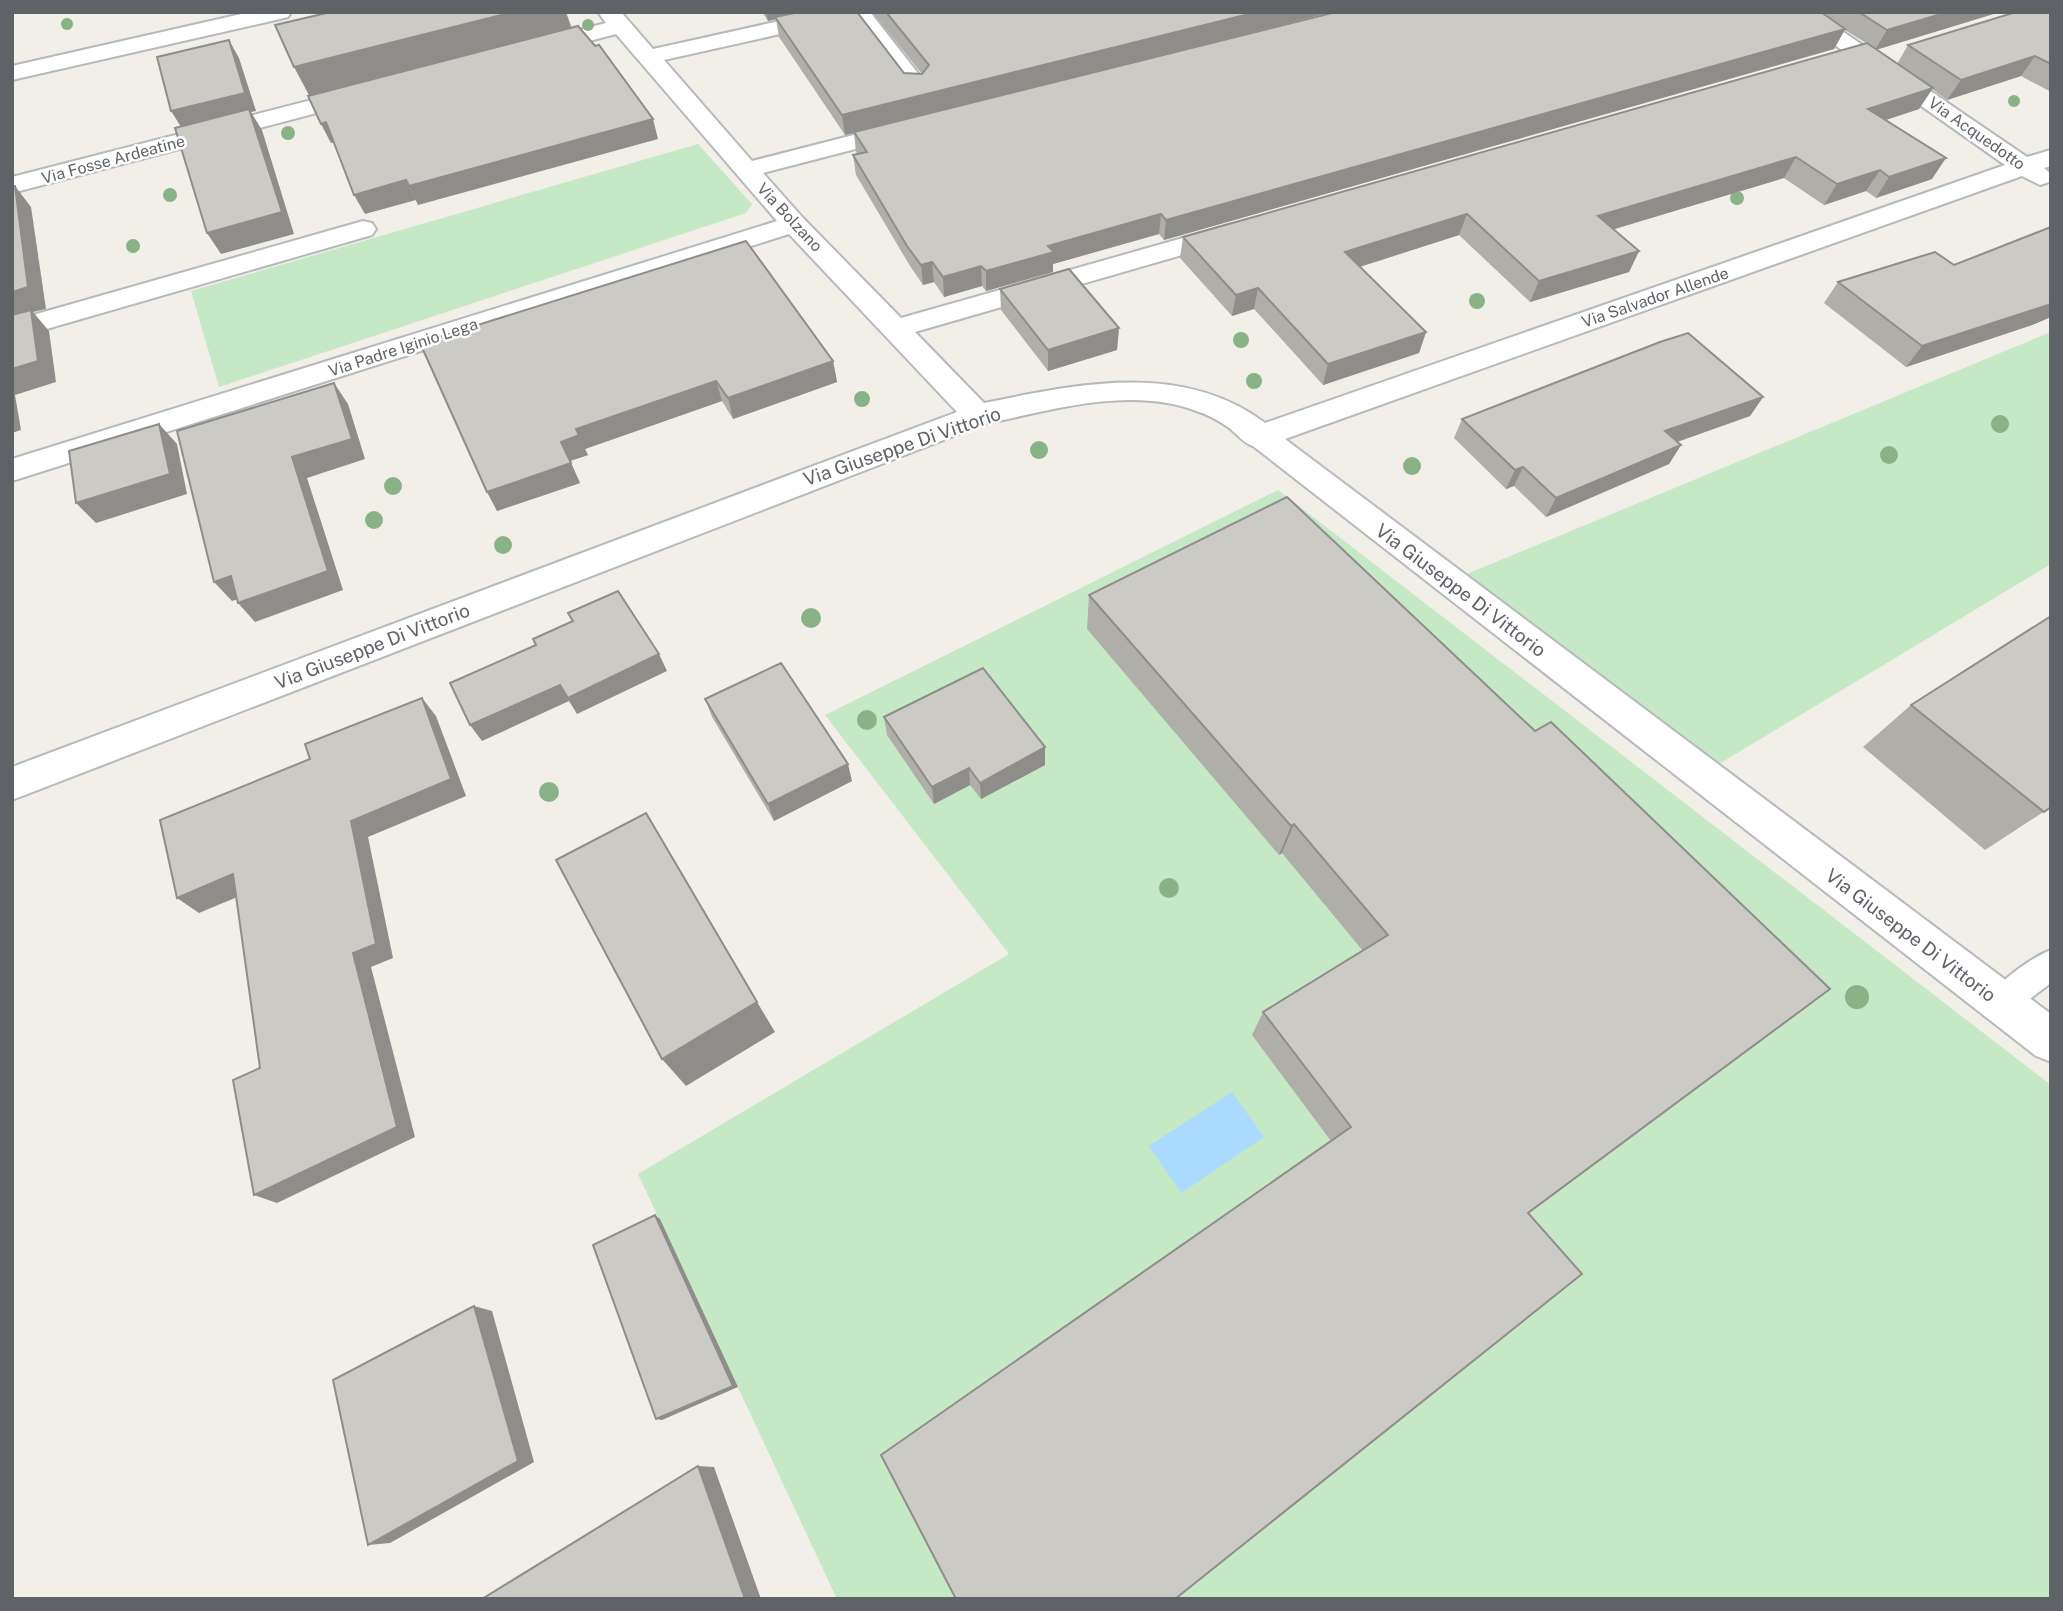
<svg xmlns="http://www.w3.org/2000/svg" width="2063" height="1611" font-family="'Public Sans',sans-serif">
  <rect width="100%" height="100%" fill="#f1efe8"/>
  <g fill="#c5e8c5">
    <polygon points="698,144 752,204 746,213 219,387 191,291"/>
    <polygon points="2051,332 2051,564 1719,764 1467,574"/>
    <polygon points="1278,490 2051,1085 2051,1599 837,1599 638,1174 1009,954 825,715"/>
  </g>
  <polygon fill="#aadaff" points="1232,1092 1264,1137 1181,1193 1149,1146"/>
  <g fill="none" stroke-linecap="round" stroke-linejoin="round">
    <g stroke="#b5b8bc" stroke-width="4">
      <path id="service" d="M2051 950V983L2011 1013 2000 1018 1989 1013 1985 1003C1993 985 2032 957 2051 950Z"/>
    </g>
    <g stroke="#b5b8bc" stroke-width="4">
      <g id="minor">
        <polygon points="250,12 291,12 288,17 280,19 12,80 12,66"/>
        <path d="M598 12H621L653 49 820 12H870L924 81 928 86 924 91H908L852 18 664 60 752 161 904 122 913 124 916 129 913 134 763 173 803 218 901 318 1232 224 1241 226 1245 232 1241 238 915 332 984 403C1078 384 1182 361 1265 423L2005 165 1788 12H1814L2027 157 2051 150V166L2044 168 2051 174 2049 182 2040 185 2022 176 1285 439 2051 1014V1062L2036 1056 1253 446C1244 444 1236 433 1228 427 1219 421 1209 415 1199 412 1133 385 1051 410 985 424L12 800V767L957 412 789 234 12 481V459L777 221 616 34 536 55 528 53 525 48 528 43 606 23Z"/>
        <polygon points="362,87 370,89 374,94 370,99 12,193 12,177"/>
        <polygon points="363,221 372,223 376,229 372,235 12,339 12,321"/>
      </g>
    </g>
    <use href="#service" fill="#fff" fill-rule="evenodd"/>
    <use href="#minor" fill="#fff" fill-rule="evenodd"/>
  </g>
  <g fill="#89b387">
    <circle cx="67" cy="24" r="6"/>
    <circle cx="588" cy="25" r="6"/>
    <circle cx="2014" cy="101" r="6"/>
    <circle cx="288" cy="133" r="7"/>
    <circle cx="170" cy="195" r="7"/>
    <circle cx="1737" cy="198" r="7"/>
    <circle cx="133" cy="246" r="7"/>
    <circle cx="1477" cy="301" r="8"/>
    <circle cx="1241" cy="340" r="8"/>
    <circle cx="1254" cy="381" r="8"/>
    <circle cx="862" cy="399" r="8"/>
    <circle cx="2000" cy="424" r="9"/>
    <circle cx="1039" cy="450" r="9"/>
    <circle cx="1889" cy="455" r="9"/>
    <circle cx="1412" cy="466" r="9"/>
    <circle cx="393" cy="486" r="9"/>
    <circle cx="374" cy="520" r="9"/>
    <circle cx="503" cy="545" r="9"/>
    <circle cx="811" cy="618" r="10"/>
    <circle cx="867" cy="720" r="10"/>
    <circle cx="549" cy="792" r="10"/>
    <circle cx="1169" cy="888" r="10"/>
    <circle cx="1857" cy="997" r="12"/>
  </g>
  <g fill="#afaea9">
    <polygon points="762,12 857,12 904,73 922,74 872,12 1332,12 1040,86 1336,12 2000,12 1876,50 1897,64 1908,45 2051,12 2051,92 2021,76 1947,100 1932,89 1919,109 1886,120 1932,179 1876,198 1866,191 1824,205 1784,178 1614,229 1639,251 1629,272 1530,302 1459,235 1360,267 1426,332 1419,353 1323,385 1254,309 1232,316 1180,258 1183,237 1866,43 1845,30 1834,49 1164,240 1159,234 1053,264 1053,272 986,291 982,286 944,297 934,282 923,285 910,266 856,175 853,155 857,154 856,152 854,133 845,135 779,37 776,19 768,21"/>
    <polygon points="2051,227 2051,317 2032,325 1906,367 1824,303 1838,282 1954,265"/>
    <polygon points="1000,289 1119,328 1117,350 1048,371 1001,310"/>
    <polygon points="420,343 833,361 837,382 733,419 722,401 585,449 588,455 570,461 580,483 497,511"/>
    <polygon points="1763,397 1750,416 1677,442 1681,445 1669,464 1546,517 1514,486 1506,489 1454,438 1462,419"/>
    <polygon points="1089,595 1535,731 1830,989 1331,1141 1252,1035 1263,1012 1363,951 1282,853 1279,855 1087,629"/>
    <polygon points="705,699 852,781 774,821 712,717"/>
    <polygon points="1911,705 2051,807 1985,850 1863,747"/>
    <polygon points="884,717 1045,765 981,799 970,785 934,804 887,735"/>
  </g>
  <g fill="#8f8d8a">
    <polygon points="513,12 566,12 572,29 310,97 294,67"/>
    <polygon points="766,12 807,12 768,21"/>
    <polygon points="1257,12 1332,12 845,135 842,115"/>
    <polygon points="1948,12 2000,12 1875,50 1887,30"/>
    <polygon points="1845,29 1834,49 1164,240 1166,220"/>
    <polygon points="229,40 239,58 256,111 251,112 262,130 294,234 221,254 207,233 183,130 171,111"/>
    <polygon points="2035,56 2021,76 1947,100 1961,80"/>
    <polygon points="1933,88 1919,109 1855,130 1868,109"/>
    <polygon points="653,119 658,139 418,205 409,186"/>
    <polygon points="326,122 336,142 331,143 321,124"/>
    <polygon points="1796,157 1784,178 1588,237 1598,216"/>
    <polygon points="1946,158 1932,179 1876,198 1889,177"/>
    <polygon points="1880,170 1866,191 1824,205 1837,184"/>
    <polygon points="406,180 416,200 365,214 354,195"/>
    <polygon points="15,186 31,207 46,309 33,312 49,331 56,382 15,395 21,430 12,433 12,292"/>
    <polygon points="1161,214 1159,234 1053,264 1053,272 986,291 986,271 1048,246"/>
    <polygon points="1467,214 1459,235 1340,273 1345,252"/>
    <polygon points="1639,251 1629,272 1530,302 1539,281"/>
    <polygon points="932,262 934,282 923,285 921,265"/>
    <polygon points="981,266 982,286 944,297 943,277"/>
    <polygon points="1258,288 1254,309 1232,316 1236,295"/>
    <polygon points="2051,304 2051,317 2032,325 1906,367 1922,346"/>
    <polygon points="1119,328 1117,350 1048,371 1048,350"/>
    <polygon points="1426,332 1419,353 1323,385 1328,364"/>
    <polygon points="833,361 837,382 733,419 728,398"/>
    <polygon points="716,381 722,401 585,449 588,455 570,461 561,442 576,429"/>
    <polygon points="334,383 348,404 365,459 307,478 343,590 255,622 238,603 292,457"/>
    <polygon points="1763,397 1750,416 1654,450 1665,431"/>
    <polygon points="159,424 177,444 187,494 96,523 76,503"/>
    <polygon points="1681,445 1669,464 1546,517 1556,498"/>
    <polygon points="571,463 580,483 497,511 487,492"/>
    <polygon points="1523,467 1514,486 1506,489 1515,470"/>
    <polygon points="231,576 248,596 232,601 214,582"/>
    <polygon points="659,654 667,671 577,714 569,701 482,741 470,725 560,685"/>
    <polygon points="422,698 436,716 466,796 368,837 393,958 371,967 415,1137 277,1203 254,1195 353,953 351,821"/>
    <polygon points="1045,747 1045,765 981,799 980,783"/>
    <polygon points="848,764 852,781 774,821 768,804"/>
    <polygon points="969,768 970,785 934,804 932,787"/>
    <polygon points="1294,824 1282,853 1279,855 1291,826"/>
    <polygon points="233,874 254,890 199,913 177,898"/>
    <polygon points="757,1002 775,1032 686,1086 662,1059"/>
    <polygon points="655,1215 660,1219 738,1387 662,1420 656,1419"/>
    <polygon points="474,1306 492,1311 534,1462 390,1543 368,1545"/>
    <polygon points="698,1466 714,1467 761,1599 745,1599"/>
  </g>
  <g fill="#cccac5" stroke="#8f8d8a" stroke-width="2">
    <polygon points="331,12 513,12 294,67 275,25"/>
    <polygon points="799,12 857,12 904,73 922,74 929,65 886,12 1257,12 842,115 775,17"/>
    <polygon points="1336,12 1821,12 1845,29 1166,220 1161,214 1048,246 1054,252 986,271 981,266 943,277 932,262 921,265 907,246 853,155 867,152 854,132"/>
    <polygon points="1859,12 1948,12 1887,30"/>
    <polygon points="2016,12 2051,12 2051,64 2035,56 1961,80 1908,45"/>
    <polygon points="578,26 595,46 599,45 653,119 409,186 406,180 354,195 326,122 321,124 308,96"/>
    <polygon points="229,40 245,93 171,111 157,57"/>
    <polygon points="1867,43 1933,88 1868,109 1946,158 1889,177 1880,170 1837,184 1796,157 1598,216 1639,251 1539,281 1467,214 1345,252 1426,332 1328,364 1258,288 1236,295 1183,237"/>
    <polygon points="249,109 282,212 207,233 175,128"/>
    <polygon points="12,186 15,186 28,287 12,292"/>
    <polygon points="2051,227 2051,304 1922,346 1838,282 1935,252 1954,265"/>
    <polygon points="746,241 833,361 728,398 716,381 576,429 579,435 561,442 571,463 487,492 420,343"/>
    <polygon points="1069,269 1119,328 1048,350 1000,289"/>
    <polygon points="31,310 38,361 12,369 12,315"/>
    <polygon points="1688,333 1763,397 1665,431 1681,445 1556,498 1523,467 1515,470 1462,419 1660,342"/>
    <polygon points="334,383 352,439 292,457 328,571 238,603 231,576 214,582 177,431"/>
    <polygon points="159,424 170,474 76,503 69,451"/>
    <polygon points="1287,497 1535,731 1551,722 1830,989 1528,1213 1582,1274 1175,1599 956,1599 881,1455 1351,1127 1263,1012 1388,935 1294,824 1291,826 1089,595"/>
    <polygon points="618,591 659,654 568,698 560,685 470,725 450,683 536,645 533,639 573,621 568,613"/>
    <polygon points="2051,616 2051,807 2044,812 1911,705"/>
    <polygon points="781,663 848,764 768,804 705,699"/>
    <polygon points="983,668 1045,747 980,783 969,768 932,787 884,717"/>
    <polygon points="422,698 451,779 351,821 376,944 353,953 397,1127 254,1195 233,1080 260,1068 233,874 177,898 160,820 310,759 305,744"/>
    <polygon points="646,813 757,1002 662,1059 556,860"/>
    <polygon points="655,1215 733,1386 656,1419 593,1245"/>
    <polygon points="474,1306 518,1461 368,1545 333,1380"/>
    <polygon points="698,1466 745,1599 482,1599"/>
  </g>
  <g text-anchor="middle" stroke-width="5" stroke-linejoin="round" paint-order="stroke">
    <g font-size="16" fill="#5f6368" stroke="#fff">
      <text transform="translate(1977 133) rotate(35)" y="6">Via Acquedotto</text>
      <text transform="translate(113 159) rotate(-15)" y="6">Via Fosse Ardeatine</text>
      <text transform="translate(790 217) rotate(47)" y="6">Via Bolzano</text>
      <text transform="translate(1655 297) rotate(-19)" y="6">Via Salvador Allende</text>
      <text transform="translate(403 347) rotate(-18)" y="6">Via Padre Iginio Lega</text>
    </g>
    <g font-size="19" fill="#5f6368" stroke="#fff">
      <text transform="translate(902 446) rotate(-19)" y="7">Via Giuseppe Di Vittorio</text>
      <text transform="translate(1461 590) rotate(37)" y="7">Via Giuseppe Di Vittorio</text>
      <text transform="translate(372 646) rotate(-21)" y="7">Via Giuseppe Di Vittorio</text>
      <text transform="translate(1911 935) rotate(37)" y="7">Via Giuseppe Di Vittorio</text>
    </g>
  </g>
  <rect width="2063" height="1611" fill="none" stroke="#5f6368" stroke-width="28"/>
</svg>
